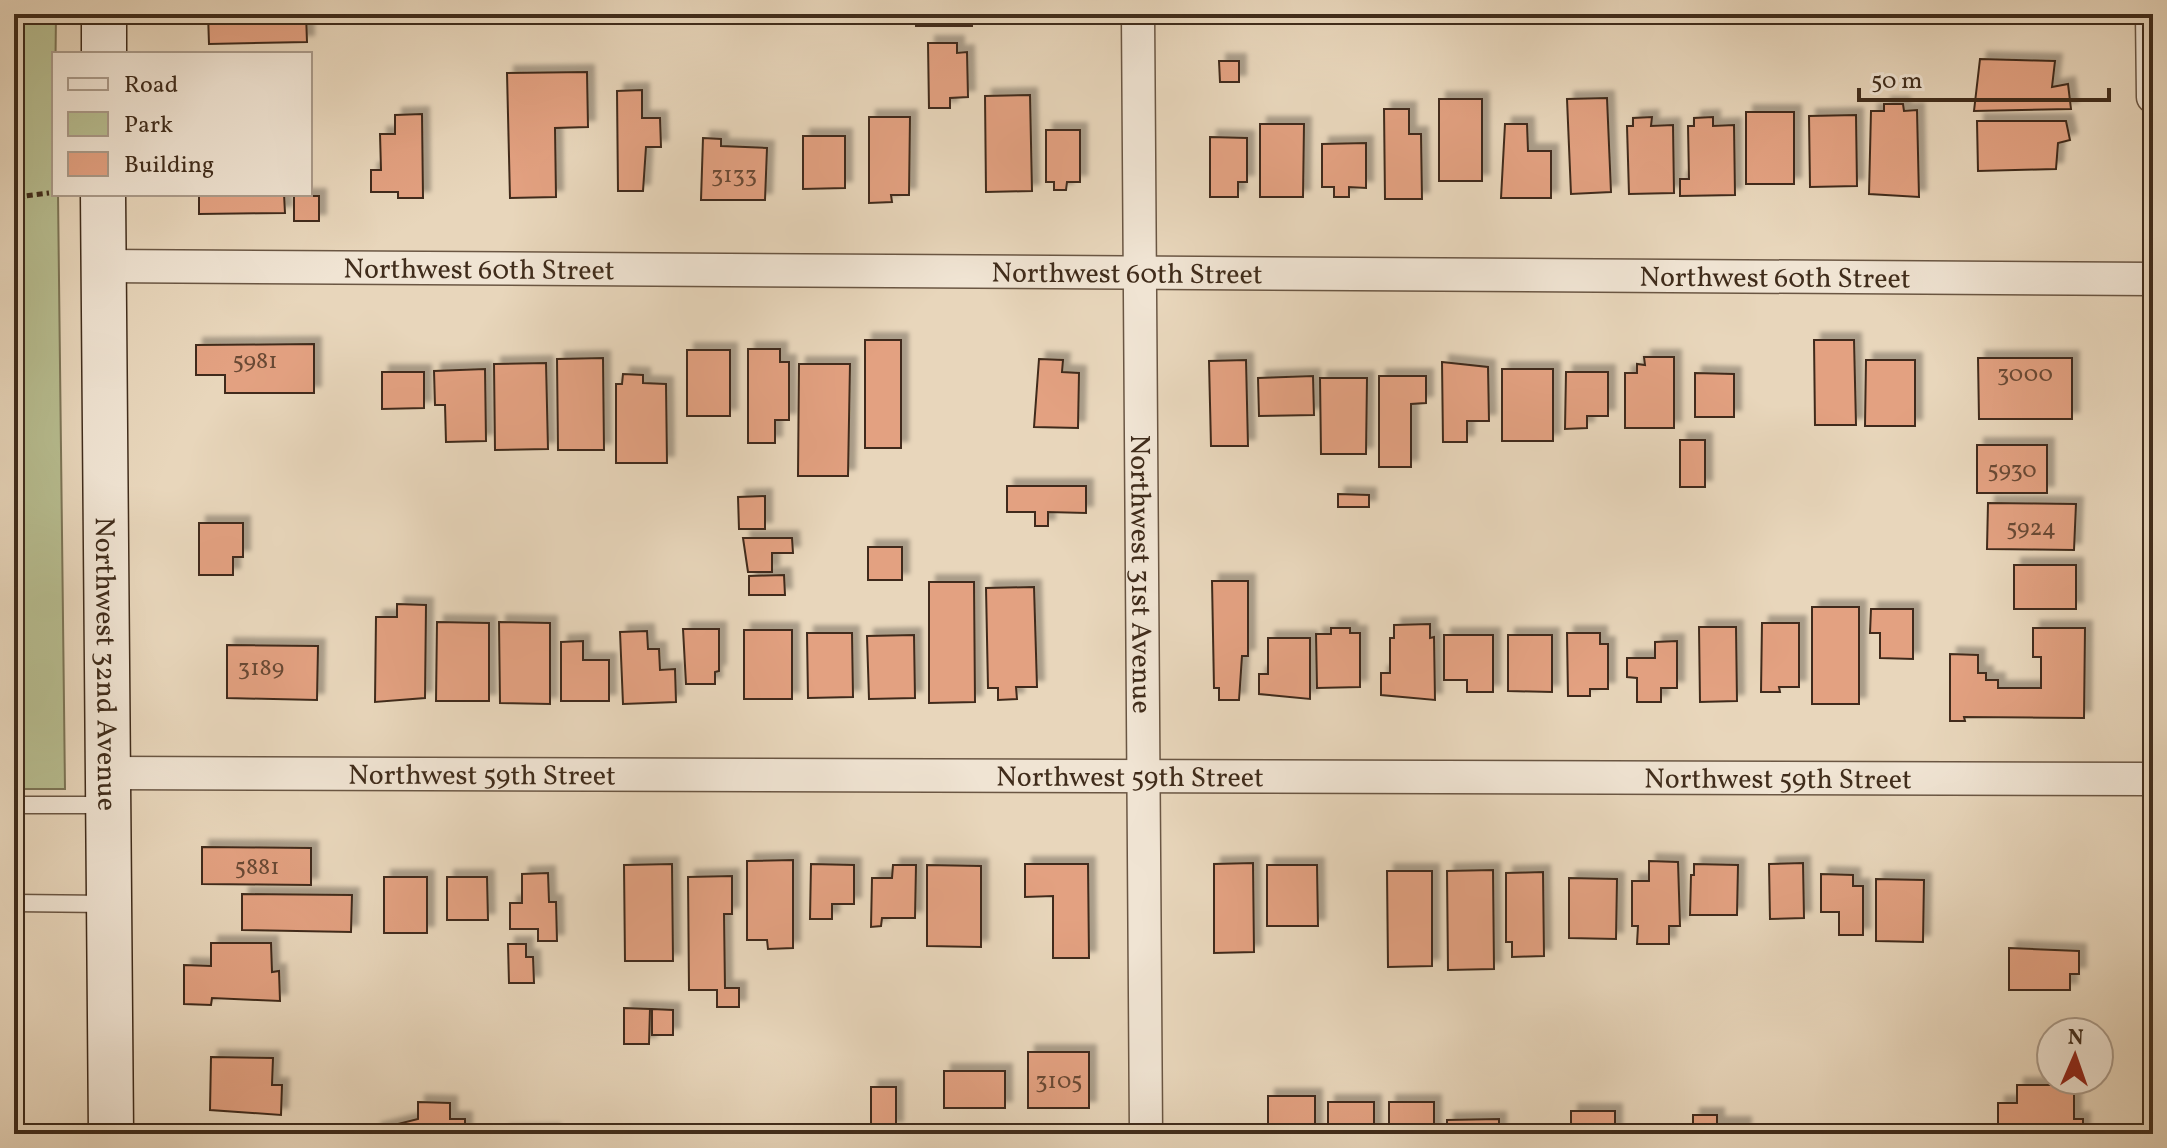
<svg xmlns="http://www.w3.org/2000/svg" width="2167" height="1148" font-family="Vollkorn,serif">
  <defs>
    <filter id="shadow"><feDropShadow dx="7" dy="-7" stdDeviation="2" flood-color="#0004"/></filter>
  </defs>
  <rect width="100%" height="100%" fill="#e8d6bb"/>
  <filter id="stains"><feTurbulence type="fractalNoise" baseFrequency=".0025" numOctaves="4"/><feColorMatrix values="0 0 0 0 .2 0 0 0 0 .09 0 0 0 0 .02 0 0 0 .5 -.17"/></filter>
  <radialGradient id="worn" r=".72"><stop offset=".6" stop-color="#630" stop-opacity="0"/><stop offset="1" stop-color="#630" stop-opacity=".3"/></radialGradient>
  <polygon fill="#b7bd90" stroke="#7c7456" stroke-width="2" points="14,14 56,14 54,194 58,194 65,789 14,789"/>
  <g fill="#e3a181" stroke="#402c1b" stroke-width="2" filter="url(#shadow)">
    <polygon points="208,14 306,14 307,42 209,44"/>
    <rect x="916" y="14" width="56" height="12"/>
    <polygon points="928,43 957,43 957,53 967,52 968,97 950,98 950,108 929,108"/>
    <polygon points="1980,59 2055,61 2052,87 2068,84 2071,109 1974,111"/>
    <polygon points="1219,61 1239,61 1239,82 1220,82"/>
    <polygon points="587,72 588,127 555,128 556,197 510,198 507,73"/>
    <polygon points="642,90 642,118 660,118 661,147 646,147 643,191 618,191 617,91"/>
    <polygon points="1030,95 1032,191 986,192 985,96"/>
    <polygon points="1607,98 1611,192 1571,194 1567,99"/>
    <rect x="1439" y="99" width="43" height="82"/>
    <polygon points="1884,104 1903,104 1904,111 1917,110 1919,197 1869,194 1871,111 1884,111"/>
    <polygon points="1384,109 1409,109 1409,134 1421,134 1422,199 1385,199"/>
    <rect x="1746" y="112" width="48" height="72"/>
    <polygon points="422,114 423,198 398,198 398,192 371,192 371,170 381,170 380,134 395,134 395,115"/>
    <polygon points="1856,115 1857,186 1810,187 1809,116"/>
    <polygon points="869,117 910,117 909,195 891,195 892,202 869,203"/>
    <polygon points="1652,117 1651,126 1673,125 1674,193 1629,194 1627,126 1633,126 1633,118"/>
    <polygon points="1713,117 1713,126 1734,125 1735,195 1680,196 1680,179 1689,179 1688,126 1694,126 1694,118"/>
    <polygon points="1977,121 2066,121 2070,140 2058,143 2056,169 1978,171"/>
    <polygon points="1260,124 1304,124 1303,197 1260,197"/>
    <polygon points="1505,124 1527,124 1528,151 1551,151 1551,198 1501,198"/>
    <polygon points="1046,130 1080,130 1080,182 1067,182 1066,190 1054,190 1054,182 1046,182"/>
    <polygon points="803,136 845,136 845,188 803,189"/>
    <polygon points="1210,137 1247,138 1247,182 1238,182 1238,197 1210,197"/>
    <polygon points="703,138 721,139 721,146 767,148 765,200 701,200"/>
    <polygon points="1366,143 1366,188 1349,187 1349,197 1334,197 1334,187 1322,187 1322,144"/>
    <polygon points="199,194 284,194 285,213 199,214"/>
    <rect x="294" y="196" width="25" height="25"/>
    <rect x="865" y="340" width="36" height="108"/>
    <polygon points="1814,340 1854,340 1856,425 1815,425"/>
    <polygon points="314,344 314,393 225,393 225,375 196,375 196,345"/>
    <polygon points="748,349 780,349 780,362 789,362 789,420 775,420 775,443 748,443"/>
    <rect x="687" y="350" width="43" height="66"/>
    <polygon points="1644,357 1674,357 1674,428 1625,428 1625,373 1637,373 1637,364 1645,365"/>
    <polygon points="603,358 604,450 558,450 557,359"/>
    <polygon points="1978,358 2072,358 2072,419 1979,419"/>
    <polygon points="1039,359 1063,360 1062,372 1079,373 1078,428 1034,427"/>
    <polygon points="1246,360 1248,446 1211,446 1209,361"/>
    <polygon points="1866,360 1915,360 1915,426 1865,426"/>
    <polygon points="1442,362 1488,367 1489,421 1467,421 1467,442 1443,442"/>
    <polygon points="546,363 548,449 495,450 494,364"/>
    <polygon points="799,364 850,364 848,476 798,476"/>
    <polygon points="485,369 486,441 446,442 445,405 435,405 434,371"/>
    <rect x="1502" y="369" width="51" height="72"/>
    <polygon points="382,372 424,372 424,408 382,409"/>
    <polygon points="1566,372 1608,372 1608,416 1587,416 1587,428 1565,429"/>
    <polygon points="1695,373 1734,374 1734,417 1695,417"/>
    <polygon points="623,374 643,375 643,383 666,384 667,463 616,463 616,384 622,384"/>
    <polygon points="1313,376 1314,415 1259,416 1258,378"/>
    <polygon points="1379,376 1426,376 1426,403 1411,404 1411,467 1379,467"/>
    <polygon points="1320,378 1367,378 1366,454 1321,454"/>
    <rect x="1680" y="440" width="25" height="47"/>
    <rect x="1977" y="445" width="70" height="48"/>
    <polygon points="1007,486 1086,486 1086,513 1048,512 1048,526 1035,526 1035,512 1007,512"/>
    <polygon points="1338,494 1369,495 1369,507 1338,507"/>
    <polygon points="765,496 765,529 739,529 738,497"/>
    <polygon points="1988,503 2076,504 2074,550 1987,549"/>
    <polygon points="199,523 243,523 243,557 233,557 233,575 199,575"/>
    <polygon points="743,538 792,538 793,553 772,553 772,572 748,572"/>
    <rect x="868" y="547" width="34" height="33"/>
    <rect x="2014" y="565" width="62" height="44"/>
    <polygon points="784,575 785,595 749,595 749,576"/>
    <polygon points="1212,581 1248,581 1248,656 1242,656 1239,700 1219,700 1219,688 1214,688"/>
    <polygon points="929,582 974,582 975,702 929,703"/>
    <polygon points="1034,587 1037,687 1016,687 1017,699 998,700 998,688 988,688 986,588"/>
    <polygon points="397,604 426,605 425,698 375,702 376,617 397,617"/>
    <rect x="1812" y="607" width="47" height="97"/>
    <polygon points="1871,609 1913,609 1913,659 1880,658 1880,633 1870,633"/>
    <polygon points="437,622 489,623 489,701 436,701"/>
    <polygon points="499,622 550,623 550,704 500,703"/>
    <polygon points="1762,623 1799,623 1799,687 1779,687 1780,692 1761,692"/>
    <polygon points="1430,624 1430,638 1434,637 1435,700 1381,695 1381,673 1390,673 1390,638 1394,638 1394,625"/>
    <polygon points="1699,627 1736,627 1737,701 1700,702"/>
    <polygon points="1331,628 1350,628 1350,633 1360,633 1360,687 1317,688 1316,634 1331,634"/>
    <polygon points="2033,628 2085,628 2084,718 1964,717 1965,721 1950,721 1950,654 1978,655 1978,673 1986,673 1986,680 1998,680 1998,688 2041,688 2041,657 2033,657"/>
    <polygon points="683,629 719,629 719,671 715,672 715,684 686,684"/>
    <rect x="744" y="630" width="48" height="69"/>
    <polygon points="647,631 648,649 659,649 660,670 675,669 676,702 623,704 620,632"/>
    <polygon points="807,633 852,633 853,697 808,698"/>
    <polygon points="1567,633 1600,633 1600,644 1608,644 1608,689 1590,689 1590,696 1568,696"/>
    <polygon points="914,635 915,698 869,699 867,636"/>
    <polygon points="1444,635 1493,635 1493,692 1467,692 1467,680 1444,680"/>
    <polygon points="1508,635 1552,635 1552,692 1508,691"/>
    <polygon points="1268,638 1310,638 1310,699 1259,694 1259,674 1268,674"/>
    <polygon points="583,641 583,660 609,660 609,701 561,701 561,642"/>
    <polygon points="1677,641 1677,688 1661,688 1661,702 1637,702 1637,678 1627,677 1627,658 1655,658 1655,642"/>
    <polygon points="227,645 318,646 317,700 227,698"/>
    <polygon points="202,847 311,848 311,885 202,884"/>
    <polygon points="793,860 793,948 768,949 767,940 747,940 747,861"/>
    <polygon points="1649,861 1678,862 1680,926 1669,926 1669,944 1637,944 1638,926 1632,926 1632,881 1649,881"/>
    <polygon points="1253,863 1254,952 1214,953 1214,864"/>
    <polygon points="1803,863 1804,918 1770,919 1769,864"/>
    <polygon points="672,864 673,961 625,961 624,865"/>
    <polygon points="811,864 854,865 854,904 832,904 832,919 810,919"/>
    <polygon points="1025,864 1088,864 1089,958 1053,958 1053,896 1025,897"/>
    <polygon points="1694,864 1738,865 1737,915 1690,915 1691,875 1694,875"/>
    <polygon points="893,865 916,865 915,918 882,918 881,926 871,927 872,878 892,878"/>
    <polygon points="927,865 981,866 981,947 927,946"/>
    <polygon points="1267,865 1317,865 1318,926 1267,926"/>
    <polygon points="1493,870 1494,969 1448,970 1447,871"/>
    <polygon points="1387,871 1432,871 1432,966 1388,967"/>
    <polygon points="1543,872 1544,956 1512,957 1512,942 1506,942 1506,873"/>
    <polygon points="548,873 549,902 556,902 557,941 538,941 538,929 510,929 510,903 522,903 522,874"/>
    <polygon points="1821,874 1853,875 1853,886 1863,886 1863,935 1839,935 1839,912 1821,912"/>
    <polygon points="732,876 732,914 724,914 725,988 739,988 739,1007 717,1007 717,990 689,990 688,877"/>
    <rect x="384" y="877" width="43" height="56"/>
    <polygon points="447,877 487,877 488,920 447,920"/>
    <polygon points="1569,878 1617,879 1616,939 1569,938"/>
    <polygon points="1876,879 1924,880 1923,942 1876,941"/>
    <polygon points="242,894 352,895 351,932 242,930"/>
    <polygon points="211,943 271,943 272,972 279,971 280,1001 212,998 211,1005 184,1004 184,965 211,966"/>
    <polygon points="508,944 526,944 526,957 533,957 534,983 509,983"/>
    <polygon points="2009,948 2079,951 2079,974 2070,974 2070,990 2009,990"/>
    <polygon points="624,1008 650,1009 649,1044 624,1044"/>
    <polygon points="652,1009 673,1010 673,1035 652,1035"/>
    <rect x="1028" y="1052" width="61" height="56"/>
    <polygon points="211,1057 273,1058 272,1085 282,1085 281,1115 210,1110"/>
    <rect x="944" y="1071" width="61" height="37"/>
    <polygon points="2017,1085 2074,1085 2074,1119 2083,1119 2083,1134 1998,1134 1998,1103 2017,1103"/>
    <polygon points="871,1087 896,1087 896,1128 871,1129"/>
    <rect x="1268" y="1096" width="47" height="38"/>
    <polygon points="418,1102 450,1103 450,1119 465,1119 465,1134 375,1134 374,1130 418,1119"/>
    <rect x="1328" y="1102" width="46" height="32"/>
    <rect x="1389" y="1102" width="45" height="32"/>
    <rect x="1571" y="1111" width="44" height="23"/>
    <polygon points="1693,1115 1717,1115 1717,1124 1744,1124 1744,1134 1693,1134"/>
    <polygon points="1499,1119 1499,1134 1447,1134 1447,1120"/>
    <polygon points="553,1131 553,1134 503,1134 503,1132"/>
  </g>
  <g fill="none" stroke-linecap="round" stroke-linejoin="round">
    <g stroke="#6a5643" stroke-width="19">
      <g id="service">
        <polyline points="14,805 107,805"/>
        <polyline points="14,903 107,904"/>
      </g>
    </g>
    <g stroke="#6a5643" stroke-width="35">
      <g id="minor">
        <path id="s1" d="M1138 14 1146 1134"/>
        <polyline points="2152,14 2153,97"/>
        <path id="s2" d="M103 266 2153 279"/>
        <path id="s3" d="M108 773 2153 779"/>
      </g>
    </g>
    <g stroke="#402c1b" stroke-width="47">
      <g id="secondary">
        <polyline points="104,54 104,14"/>
        <path id="s4" d="M103 194 111 1134"/>
      </g>
    </g>
    <polyline stroke="#402c1b" stroke-width="5" stroke-dasharray="6 4" stroke-linecap="butt" points="14,210 24,196 49,193"/>
    <use href="#service" stroke="#f0e4d3" stroke-width="16"/>
    <use href="#minor" stroke="#f0e4d3" stroke-width="32"/>
    <use href="#secondary" stroke="#f0e4d3" stroke-width="44"/>
  </g>
  <g text-anchor="middle" stroke-width="6" stroke-linejoin="round" paint-order="stroke">
    <g font-size="24" fill="#694934">
      <text x="734" y="182">3133</text>
      <text x="255" y="368">5981</text>
      <text x="2025" y="381">3000</text>
      <text x="2012" y="477">5930</text>
      <text x="2031" y="535">5924</text>
      <text x="261" y="675">3189</text>
      <text x="257" y="874">5881</text>
      <text x="1059" y="1088">3105</text>
    </g>
    <g font-size="28" fill="#402c1b" stroke="#f0e4d3">
      <text dy="10" stroke="none"><textPath href="#s2" startOffset="376">Northwest 60th Street</textPath></text>
      <text dy="10" stroke="none"><textPath href="#s2" startOffset="1024">Northwest 60th Street</textPath></text>
      <text dy="10" stroke="none"><textPath href="#s2" startOffset="1672">Northwest 60th Street</textPath></text>
      <text dy="10" stroke="none"><textPath href="#s1" startOffset="560">Northwest 31st Avenue</textPath></text>
      <text dy="10" stroke="none"><textPath href="#s4" startOffset="470">Northwest 32nd Avenue</textPath></text>
      <text dy="10" stroke="none"><textPath href="#s3" startOffset="374">Northwest 59th Street</textPath></text>
      <text dy="10" stroke="none"><textPath href="#s3" startOffset="1022">Northwest 59th Street</textPath></text>
      <text dy="10" stroke="none"><textPath href="#s3" startOffset="1670">Northwest 59th Street</textPath></text>
    </g>
  </g>
  <rect width="2167" height="1148" fill="none" stroke="#e8d6bb" stroke-width="48"/>
  <rect x="16" y="16" width="2135" height="1116" fill="none" stroke="#402c1b" stroke-width="4"/>
  <rect x="24" y="24" width="2119" height="1100" fill="none" stroke="#402c1b" stroke-width="2"/>
  <rect x="52" y="52" width="260" height="144" fill="#f0e4d3" stroke="#aa9a89" stroke-width="2"/>
  <rect x="68" y="78" width="40" height="12" fill="#f0e4d3" stroke="#aa9a89" stroke-width="2"/>
  <text x="124" y="92" font-size="24" fill="#402c1b">Road</text>
  <rect x="68" y="112" width="40" height="24" fill="#b7bd90" stroke="#aa9a89" stroke-width="2"/>
  <text x="124" y="132" font-size="24" fill="#402c1b">Park</text>
  <rect x="68" y="152" width="40" height="24" fill="#e3a181" stroke="#aa9a89" stroke-width="2"/>
  <text x="124" y="172" font-size="24" fill="#402c1b">Building</text>
  <g transform="translate(2075 1056) rotate(2)"><circle r="38" fill="#f0e4d3" stroke="#aa9a89" stroke-width="2"/>
  <path d="M0-6L14 30L0 20L-14 30Z" fill="#8f2418"/>
  <text y="-12" font-size="22" font-weight="bold" text-anchor="middle" fill="#402c1b">N</text>
  </g>
  <path d="M1859 88v12h250v-12" fill="none" stroke="#402c1b" stroke-width="4"/>
  <text x="1871" y="88" font-size="24" fill="#402c1b" stroke="#f0e4d3" stroke-width="6" paint-order="stroke">50 m</text>
  <rect width="100%" height="100%" filter="url(#stains)"/>
  <rect width="100%" height="100%" fill="url(#worn)"/>
</svg>
